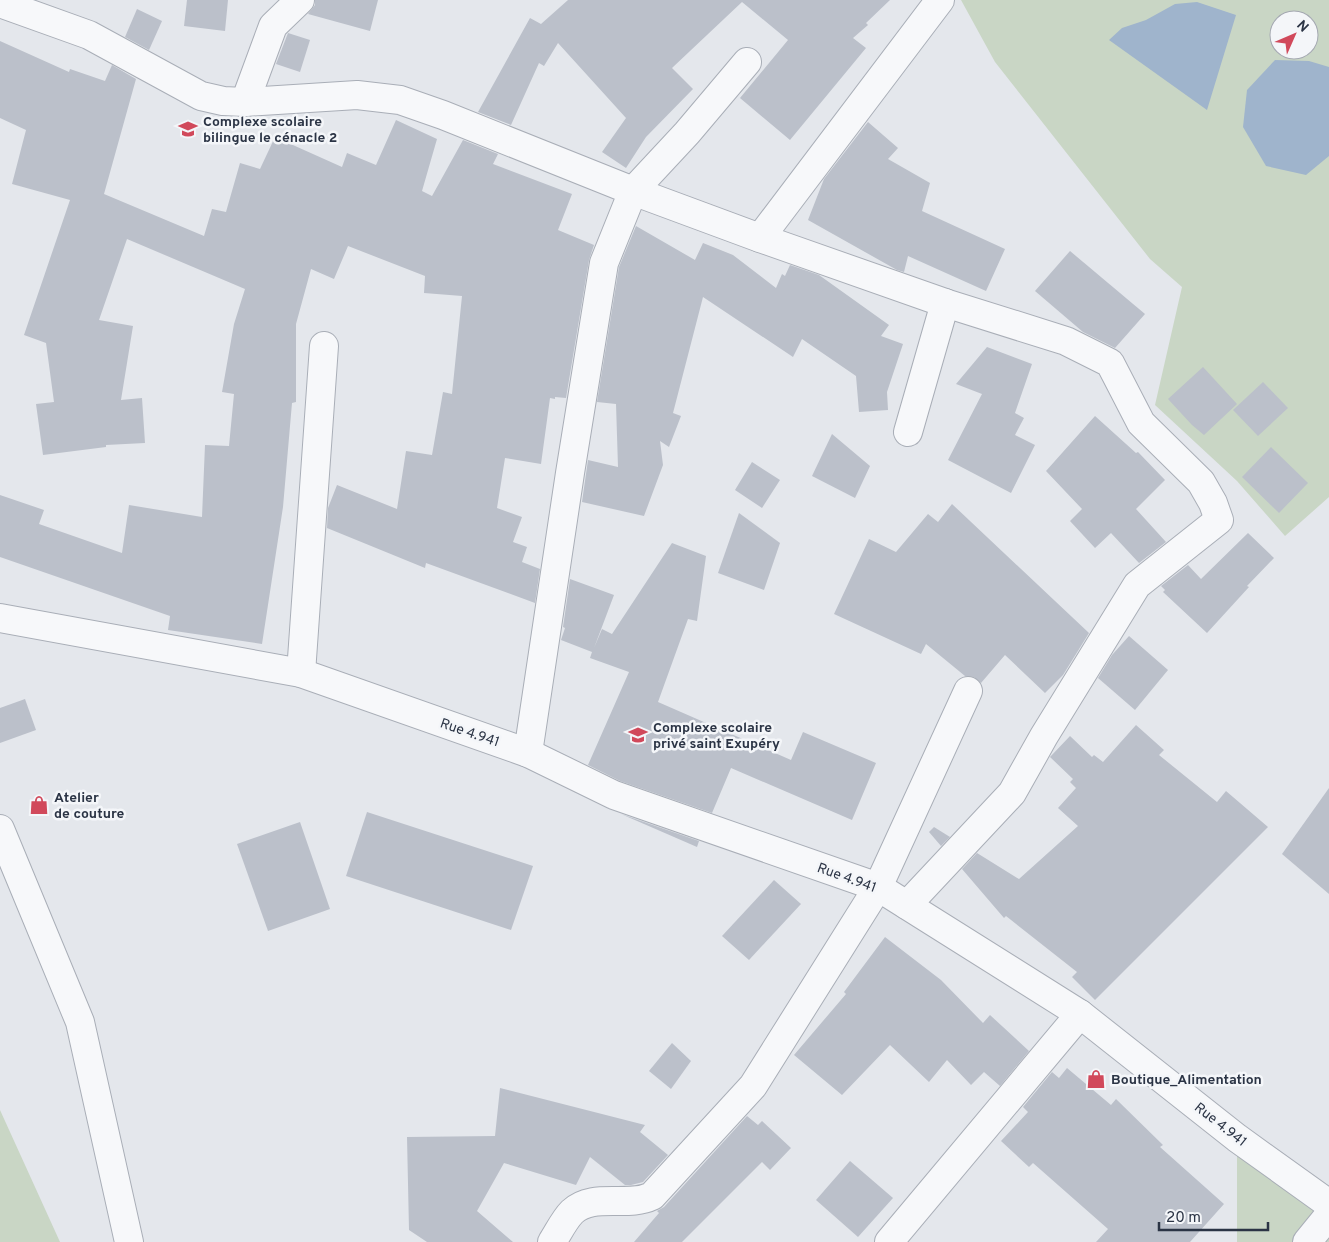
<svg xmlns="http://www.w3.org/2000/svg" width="1329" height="1242" font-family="Overpass,sans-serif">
  <rect width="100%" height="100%" fill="#e4e7ec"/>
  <g fill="#c9d6c5" fill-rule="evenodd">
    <path d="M961 0H1329V497L1285 536 1237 481 1155 405 1182 287 1150 259 995 62ZM1279 20H1309V50H1279Z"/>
    <polygon points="0,1110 60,1242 0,1242"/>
    <polygon points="1237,1138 1329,1204 1329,1242 1237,1242"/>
  </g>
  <g fill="#9fb4cc">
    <polygon points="1197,2 1236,15 1207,110 1109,40 1122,28 1146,20 1175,4"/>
    <polygon points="1275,60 1309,61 1329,67 1329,156 1306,175 1266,166 1243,127 1247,90"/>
  </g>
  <g fill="#bbc0ca">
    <polygon points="187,0 228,0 225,31 184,26"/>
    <polygon points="315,0 378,0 370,31 308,14 315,5"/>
    <polygon points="568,0 890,0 866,23 868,25 853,38 866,48 790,140 740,98 788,40 742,2 672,68 693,89 646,137 626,168 602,152 626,118 558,43 544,66 539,63 511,125 478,112 530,18 541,24"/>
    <polygon points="137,9 162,21 149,50 125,37"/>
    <polygon points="288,33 310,40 300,72 276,64"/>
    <polygon points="0,41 69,72 70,69 105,81 112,65 136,79 104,194 204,236 212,209 226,212 240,163 260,169 275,137 342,167 347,153 376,165 396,120 437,139 422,191 432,196 463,140 498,154 493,164 572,194 558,230 594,245 589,260 566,398 555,397 555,399 550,398 541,464 505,458 497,508 522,517 513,542 527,547 522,562 540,569 535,603 426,563 425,568 327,528 328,508 337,485 397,509 406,451 432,455 443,392 452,394 462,296 424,293 425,276 348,246 334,279 311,269 296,324 296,402 292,403 283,507 262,644 168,630 170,616 0,557 0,495 44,510 39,524 122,553 129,505 202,517 205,445 229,446 234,394 222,392 234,324 245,289 127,239 99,320 133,326 121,400 142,398 145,443 106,445 106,447 43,455 36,404 54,402 46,343 24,335 70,200 12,184 26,130 0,118"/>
    <polygon points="868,122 898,148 888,159 930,183 922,211 1005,249 986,291 908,256 904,272 897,270 808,220 824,179"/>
    <polygon points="636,226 695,260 703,243 733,255 776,288 782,274 785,276 790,265 819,275 889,325 881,336 903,344 887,392 888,410 859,412 856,376 802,339 793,357 703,297 673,413 681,416 669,447 660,441 663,465 644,516 582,502 588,460 618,467 616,404 597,402 619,267"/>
    <polygon points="1070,251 1145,314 1115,348 1083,332 1035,291"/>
    <polygon points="987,347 1032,364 1015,413 1024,418 1015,435 1035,445 1011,493 948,460 982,394 956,384"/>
    <polygon points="1203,367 1237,404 1204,435 1192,425 1168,399"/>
    <polygon points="1263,382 1288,408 1258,436 1233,410"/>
    <polygon points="1095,416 1136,453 1138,452 1165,480 1136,509 1166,542 1139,563 1111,533 1095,548 1070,521 1082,509 1046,471"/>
    <polygon points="832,434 870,466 855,498 812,476"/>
    <polygon points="1271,447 1308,483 1279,513 1242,477"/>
    <polygon points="752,462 780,480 762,508 735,490"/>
    <polygon points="952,504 1089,633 1063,675 1045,693 1005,655 981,683 974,677 965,676 926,644 921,654 834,614 869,539 896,552 928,514 938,522"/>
    <polygon points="739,513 780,543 764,590 718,573"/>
    <polygon points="1248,533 1274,558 1247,586 1249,587 1207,633 1163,592 1165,590 1161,586 1188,565 1201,579"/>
    <polygon points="672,543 706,556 697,621 688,619 658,702 791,760 803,732 876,763 852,820 731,768 712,813 620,781 588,765 629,672 590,658 592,652 561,640 565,628 563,627 570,579 614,595 594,648 602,629 612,634"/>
    <polygon points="1129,636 1168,670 1135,710 1098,678 1112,655"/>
    <polygon points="25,699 36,730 0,743 0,708"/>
    <polygon points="1136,725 1164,750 1159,755 1217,802 1226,791 1268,827 1095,1000 1072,977 1077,972 1006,916 1004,918 962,869 977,853 1019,879 1078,826 1058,808 1076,788 1070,782 1073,779 1050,757 1070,736 1092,757 1094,755 1103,762"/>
    <polygon points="1329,788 1329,894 1282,854"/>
    <polygon points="367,812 533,866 511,930 346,876"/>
    <polygon points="621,814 699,841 697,847"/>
    <polygon points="300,822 330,909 268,931 237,844"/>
    <polygon points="934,827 950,837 941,846 929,832"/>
    <polygon points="774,880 801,904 749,960 722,936"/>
    <polygon points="885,937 941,980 983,1023 990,1015 1029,1051 1000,1086 984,1072 971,1085 947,1060 929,1082 890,1045 842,1095 794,1055 846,994 844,992"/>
    <polygon points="672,1043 691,1061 671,1089 649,1071"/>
    <polygon points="1067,1068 1111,1105 1116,1099 1163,1145 1160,1147 1224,1204 1190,1242 1096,1242 1108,1229 1033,1163 1029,1167 1001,1141 1028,1112 1023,1107 1052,1072 1059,1078"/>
    <polygon points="500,1088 645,1125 640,1132 668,1155 643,1182 631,1185 625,1185 590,1157 576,1185 504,1163 477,1211 513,1242 427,1242 409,1230 407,1137 495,1136"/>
    <polygon points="747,1116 758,1125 762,1121 791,1148 770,1170 762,1162 682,1242 634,1242 659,1213 657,1211 664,1207"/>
    <polygon points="850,1161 893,1198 858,1237 816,1200"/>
  </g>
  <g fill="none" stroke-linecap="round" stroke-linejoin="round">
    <g stroke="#a9aeb7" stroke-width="30">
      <g id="street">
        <polyline points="0,3 89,35 201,96 223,101 245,102 357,95 400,100 443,115 633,191 760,238 945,303 1066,341 1110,363 1141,423 1201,482 1213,503 1219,520 1137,585 1044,736 1012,793 907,905"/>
        <polyline points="245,102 273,26 300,0"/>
        <polyline points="760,238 940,0"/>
        <polyline points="908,432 945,303"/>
        <polyline points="0,618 301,673 528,753 614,795 878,887 1080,1014 1237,1138 1329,1204"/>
        <polyline points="301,673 324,346"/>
        <polyline points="528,753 570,473 604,263 633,191 687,133 747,62"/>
        <polyline points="0,829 80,1022 129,1242"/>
        <path d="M552 1242C558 1233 564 1220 572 1212 593 1192 627 1208 652 1196L753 1086 878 887 968 691"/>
        <polyline points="889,1242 1080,1014"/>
        <polyline points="1307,1242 1329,1215"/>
      </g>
    </g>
    <use href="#street" stroke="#f7f8fa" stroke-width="28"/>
  </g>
  <defs>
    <g id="school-bare" transform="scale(1.5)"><path d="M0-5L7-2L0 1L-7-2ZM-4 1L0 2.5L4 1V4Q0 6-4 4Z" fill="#d1495b" stroke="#f4f6f9" stroke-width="2.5" paint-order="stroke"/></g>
    <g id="shop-bare" transform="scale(1.5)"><path d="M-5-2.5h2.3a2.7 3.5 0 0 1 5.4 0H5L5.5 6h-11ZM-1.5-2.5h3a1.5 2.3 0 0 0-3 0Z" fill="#d1495b" stroke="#f4f6f9" stroke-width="2.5" paint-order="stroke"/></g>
  </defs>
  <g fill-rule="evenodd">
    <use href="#school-bare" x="188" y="129"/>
    <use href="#school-bare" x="638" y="735"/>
    <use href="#shop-bare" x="39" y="805"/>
    <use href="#shop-bare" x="1096" y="1079"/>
  </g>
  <g text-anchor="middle" stroke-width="5" stroke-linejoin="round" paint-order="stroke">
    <g font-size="14" font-weight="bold" fill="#2b3445" stroke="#f4f6f9" text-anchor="start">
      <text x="203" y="126">Complexe scolaire<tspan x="203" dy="16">bilingue le cénacle 2</tspan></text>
      <text x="653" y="732">Complexe scolaire<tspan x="653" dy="16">privé saint Exupéry</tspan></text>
      <text x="54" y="802">Atelier<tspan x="54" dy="16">de couture</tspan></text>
      <text x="1111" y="1084">Boutique_Alimentation</text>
    </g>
    <g font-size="14" fill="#2b3445" stroke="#f4f6f9">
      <text transform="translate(470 732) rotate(19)" y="5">Rue 4.941</text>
      <text transform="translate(847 877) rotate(20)" y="5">Rue 4.941</text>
      <text transform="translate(1221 1124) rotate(38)" y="5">Rue 4.941</text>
    </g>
  </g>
  <g transform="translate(1294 35) rotate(45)"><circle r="24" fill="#f4f6f9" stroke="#a4a8b1"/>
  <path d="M0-4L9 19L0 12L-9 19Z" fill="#d1495b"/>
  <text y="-8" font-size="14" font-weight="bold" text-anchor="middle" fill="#2b3445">N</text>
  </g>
  <path d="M1159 1222v8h109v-8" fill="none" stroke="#2b3445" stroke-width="2.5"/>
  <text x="1166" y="1222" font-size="15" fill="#2b3445" stroke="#f4f6f9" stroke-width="4" paint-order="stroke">20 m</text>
</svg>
